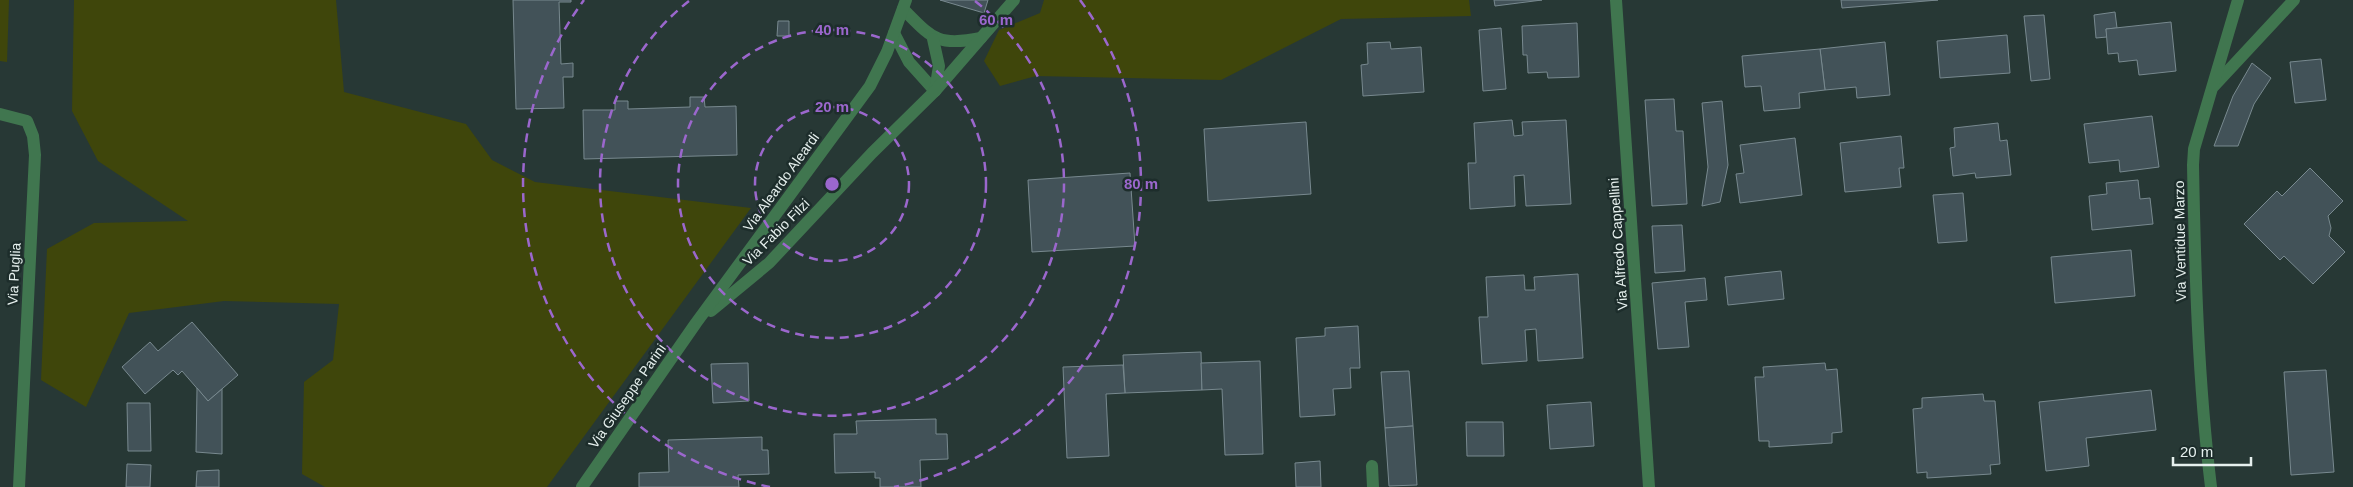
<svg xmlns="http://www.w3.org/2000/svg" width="2353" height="487" font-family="Helvetica,sans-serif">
  <rect width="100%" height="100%" fill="#273835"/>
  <g fill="#3f460b">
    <polygon points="0,0 9,0 7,62 0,61"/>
    <polygon points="74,0 336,0 344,92 466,124 492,160 535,182 751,208 547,487 325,487 302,474 304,382 333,360 339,304 224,301 129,313 86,407 41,380 47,249 94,223 188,221 98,161 72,111"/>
    <polygon points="1044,0 1469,0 1471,16 1341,19 1221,80 1036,76 1000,86 984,61 999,30 1040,13"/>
  </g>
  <g fill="#425258" stroke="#78898f">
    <polygon points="513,0 571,0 571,2 559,2 561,64 573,63 573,77 563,77 564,108 516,109"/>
    <polygon points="940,0 988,0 984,13"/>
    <polygon points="1494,0 1542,0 1495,6"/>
    <polygon points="1841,0 1938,0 1842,8"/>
    <polygon points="2115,12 2117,28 2106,29 2107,37 2096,38 2094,15"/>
    <polygon points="2044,15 2050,79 2031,81 2024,16"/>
    <polygon points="778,21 789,21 789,36 777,36"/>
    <polygon points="2171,22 2176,71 2139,75 2137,60 2119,62 2118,53 2108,54 2106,29"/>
    <polygon points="1577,23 1579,77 1548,78 1547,72 1528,73 1527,55 1523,55 1522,26"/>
    <polygon points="1501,28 1506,89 1483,91 1479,30"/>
    <polygon points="2007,35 2010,73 1940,78 1937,41"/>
    <polygon points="1390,42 1391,49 1421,47 1424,92 1363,96 1361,65 1368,64 1367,43"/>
    <polygon points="1885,42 1890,95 1857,98 1856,87 1825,90 1820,49"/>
    <polygon points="1820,49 1825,90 1799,93 1800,108 1764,111 1761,86 1745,87 1742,56"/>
    <polygon points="2321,59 2326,100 2295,103 2290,62"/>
    <polygon points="2252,63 2271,78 2254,104 2238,146 2214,146 2233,96"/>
    <polygon points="690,97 704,97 705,107 736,106 737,155 584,159 583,110 615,110 615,101 628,101 628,109 690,107"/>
    <polygon points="1674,99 1676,131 1683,131 1687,204 1652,206 1645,100"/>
    <polygon points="1722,101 1728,165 1720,202 1702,206 1708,167 1702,103"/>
    <polygon points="2152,116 2159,167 2120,172 2119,160 2089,163 2084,124"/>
    <polygon points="1512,120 1514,136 1523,135 1522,122 1566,120 1571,204 1526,206 1524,175 1514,176 1515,206 1470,209 1468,163 1476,163 1474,123"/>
    <polygon points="1306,122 1311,194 1208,201 1204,129"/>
    <polygon points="1998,123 2000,141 2007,140 2011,175 1976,178 1975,173 1953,176 1950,148 1955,147 1954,128"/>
    <polygon points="1901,136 1904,168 1899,168 1901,187 1845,192 1840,143"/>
    <polygon points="1795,138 1802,195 1740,203 1736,174 1744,173 1740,145"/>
    <polygon points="2310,168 2343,201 2328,216 2331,228 2329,236 2345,252 2313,284 2284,256 2280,260 2244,224 2277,191 2282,196"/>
    <polygon points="1130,173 1135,246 1032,252 1028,180"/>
    <polygon points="2138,180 2140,199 2150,198 2153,224 2092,230 2089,196 2107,194 2106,183"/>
    <polygon points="1963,193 1967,241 1938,243 1933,195"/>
    <polygon points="1682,225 1685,271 1655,273 1652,226"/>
    <polygon points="2131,250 2135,296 2055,303 2051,257"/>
    <polygon points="1781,271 1784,299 1728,305 1725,277"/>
    <polygon points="1578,274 1583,358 1538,361 1536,329 1525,330 1527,361 1482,364 1479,317 1488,317 1486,277 1524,275 1525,290 1535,290 1534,277"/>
    <polygon points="1705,278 1707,300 1685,302 1689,347 1658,349 1652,283"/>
    <polygon points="192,322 238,375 208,401 182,371 178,375 173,370 145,394 122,367 150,342 158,351"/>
    <polygon points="1358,326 1360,368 1350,368 1351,388 1333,389 1335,415 1300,417 1296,338 1325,336 1325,328"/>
    <polygon points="1201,352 1202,390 1125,393 1123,355"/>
    <polygon points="1260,361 1263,454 1225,455 1222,389 1202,390 1201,363"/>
    <polygon points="748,363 749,401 713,403 711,364"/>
    <polygon points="1825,363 1826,370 1837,369 1842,432 1832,433 1832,443 1769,447 1769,441 1759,441 1755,377 1764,377 1763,367"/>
    <polygon points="1123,365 1125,393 1106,394 1109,456 1067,458 1063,367"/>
    <polygon points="2326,370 2334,472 2291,475 2284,372"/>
    <polygon points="1409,371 1413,426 1385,428 1381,372"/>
    <polygon points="197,388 208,401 222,389 222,454 196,452"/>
    <polygon points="2151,390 2156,430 2086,438 2089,466 2046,471 2039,402"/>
    <polygon points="1983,394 1984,401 1995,401 2000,464 1990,465 1991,474 1927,478 1927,472 1917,473 1913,409 1922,408 1922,398"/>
    <polygon points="1591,402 1594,446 1550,449 1547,405"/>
    <polygon points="127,403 150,403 151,451 128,451"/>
    <polygon points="936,419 936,434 947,434 948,459 920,460 921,487 880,487 880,478 875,478 875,472 835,473 834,434 857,434 856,421"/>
    <polygon points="1466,422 1503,422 1504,456 1467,456"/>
    <polygon points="1413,426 1417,485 1389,486 1385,428"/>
    <polygon points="762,437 762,450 768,450 769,474 738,475 739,487 639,487 639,473 669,472 668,440"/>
    <polygon points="1320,461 1321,487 1296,487 1295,463"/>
    <polygon points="127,464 151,465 150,487 126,487"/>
    <polygon points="219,470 219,487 196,487 197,471"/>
  </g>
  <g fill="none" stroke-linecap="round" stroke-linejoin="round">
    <g stroke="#40764f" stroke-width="12">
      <polyline points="1616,0 1649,487"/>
      <path d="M903 9C932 38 937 47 981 38"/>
      <polyline points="894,33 909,62 935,91"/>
      <polyline points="933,39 939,66 935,91"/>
      <polyline points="2214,86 2294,0"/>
      <polyline points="0,114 27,121 33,136 35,155 19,487"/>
      <polyline points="711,311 769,263 872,153 935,91 1014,0"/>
      <polyline points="1372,466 1373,487"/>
      <polyline points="582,487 696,323 870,86 887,52 906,0"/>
      <path d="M2211 487C2198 380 2195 273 2193 165L2194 149 2238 0"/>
    </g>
  </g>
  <g fill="none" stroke="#9b67cd" stroke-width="2.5" stroke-dasharray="9 6">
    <circle cx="832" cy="184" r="77"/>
    <circle cx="832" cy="184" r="154"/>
    <path d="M975 1A232 232 0 1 1 689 1"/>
    <path d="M770 487A309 309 0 0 1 584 0M1080 0A309 309 0 0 1 894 487"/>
  </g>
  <g text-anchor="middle" stroke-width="5" stroke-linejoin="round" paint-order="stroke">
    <g font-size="14" fill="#e6f0ee" stroke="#1d2d2b">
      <text transform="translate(781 182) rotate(-54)" y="5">Via Aleardo Aleardi</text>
      <text transform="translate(776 232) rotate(-45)" y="5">Via Fabio Filzi</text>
      <text transform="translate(2180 241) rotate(-91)" y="5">Via Ventidue Marzo</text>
      <text transform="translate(1618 244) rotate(-94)" y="5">Via Alfredo Cappellini</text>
      <text transform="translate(14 274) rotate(-87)" y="5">Via Puglia</text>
      <text transform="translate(627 396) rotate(-55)" y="5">Via Giuseppe Parini</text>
    </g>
  </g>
  <circle cx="832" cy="184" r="8" fill="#9b67cd" stroke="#1d2d2b" stroke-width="2.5"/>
  <g font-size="15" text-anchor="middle" font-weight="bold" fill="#9b67cd" stroke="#1d2d2b" stroke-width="5" stroke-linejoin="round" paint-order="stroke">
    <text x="996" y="25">60 m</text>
    <text x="832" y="35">40 m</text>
    <text x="832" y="112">20 m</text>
    <text x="1141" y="189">80 m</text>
  </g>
  <path d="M2173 457v8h78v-8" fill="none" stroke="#e6f0ee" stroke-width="2.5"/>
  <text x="2180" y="457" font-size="15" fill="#e6f0ee" stroke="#1d2d2b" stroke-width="4" paint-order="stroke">20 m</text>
</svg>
